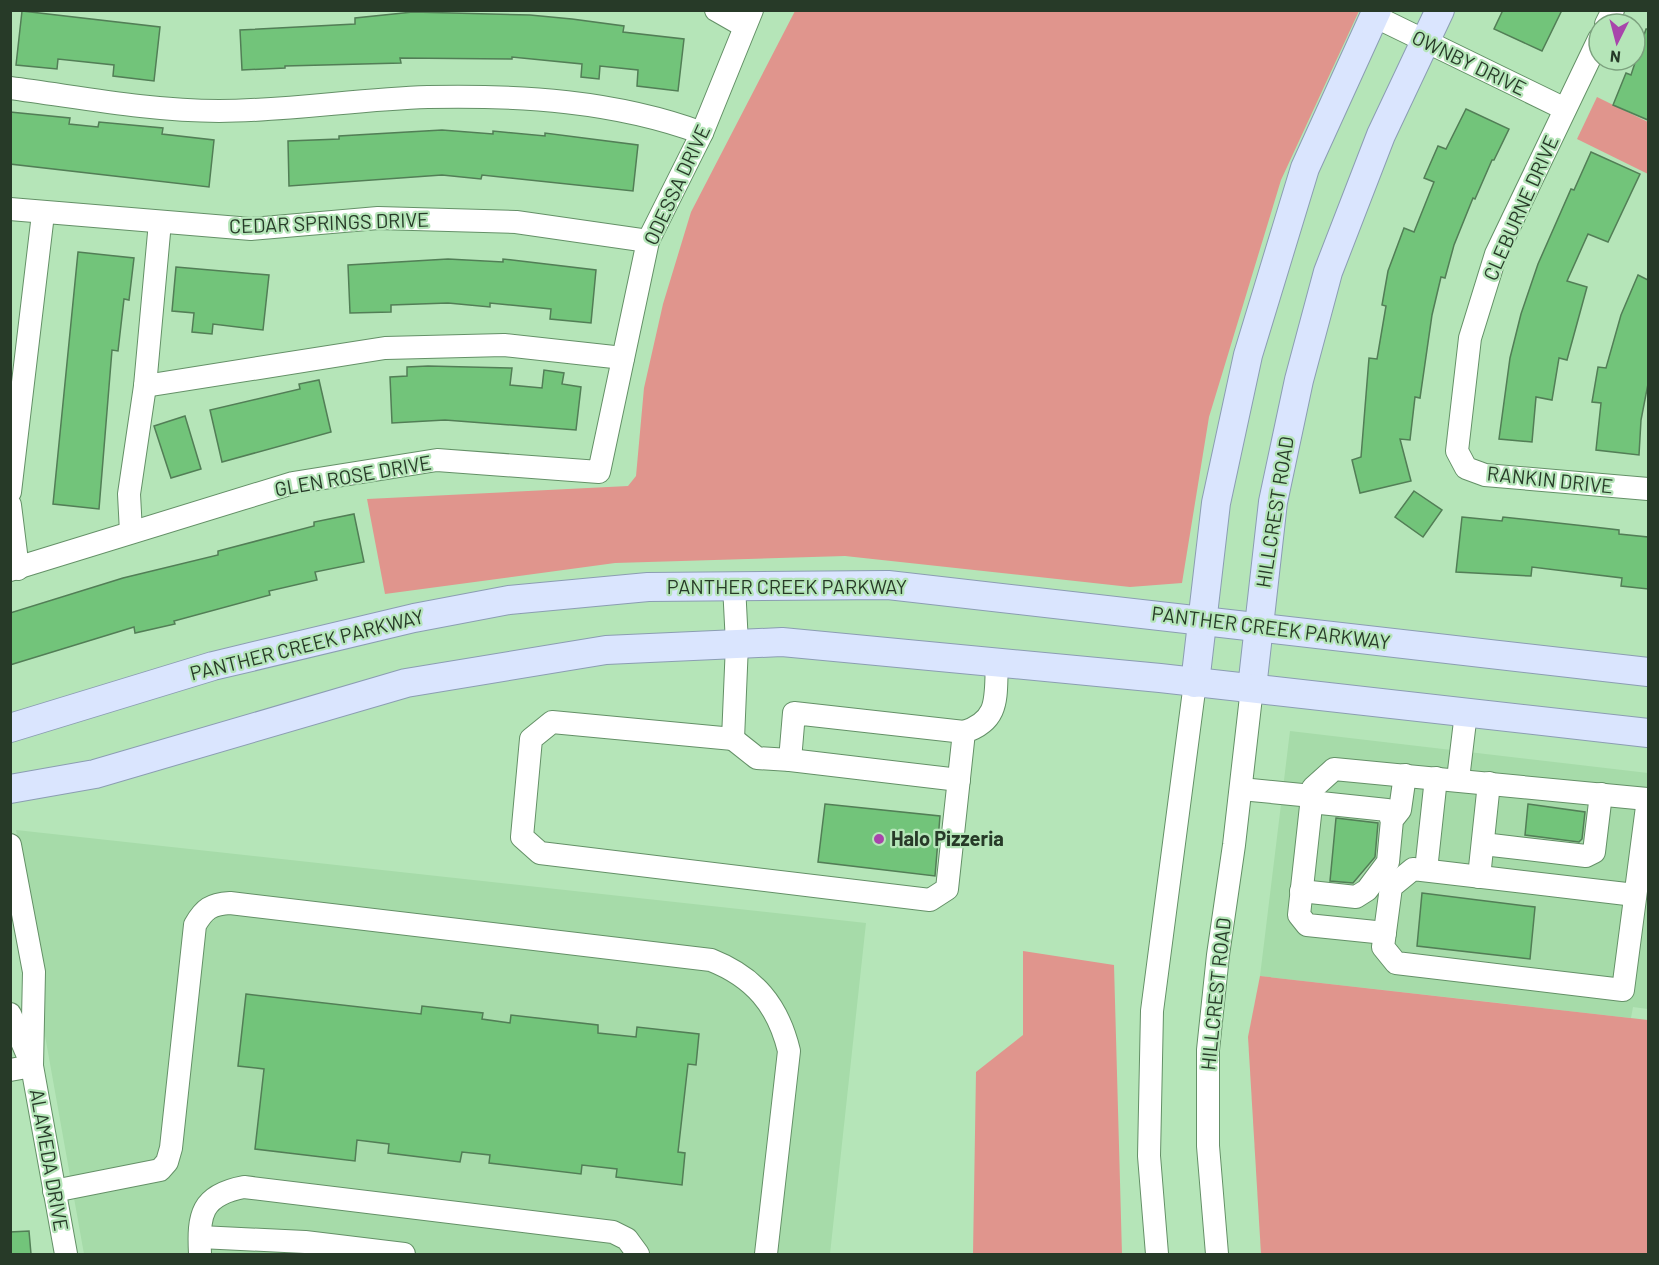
<svg xmlns="http://www.w3.org/2000/svg" width="1659" height="1265" font-family="Barlow,sans-serif">
  <rect width="100%" height="100%" fill="#b5e5b8"/>
  <g fill="#a6dba9">
    <polygon points="1290,731 1648,773 1648,1009 1633,1007 1631,1018 1260,976"/>
    <polygon points="16,830 866,923 830,1254 84,1254 39,1002 43,971"/>
  </g>
  <g fill="#e0958d">
    <polygon points="795,11 1359,11 1281,180 1209,417 1182,583 1130,587 845,556 615,563 385,594 367,499 628,486 636,476 644,388 663,304 691,212"/>
    <polygon points="1597,97 1648,122 1648,174 1577,139"/>
    <polygon points="1023,951 1114,965 1122,1254 973,1254 976,1072 1023,1035"/>
    <polygon points="1260,976 1648,1020 1648,1254 1261,1254 1248,1037"/>
  </g>
  <g fill="#72c47a" stroke="#527e56" stroke-width="1.5">
    <polygon points="1503,10 1562,10 1542,51 1494,29"/>
    <polygon points="22,11 160,27 154,81 113,76 114,65 58,59 57,69 16,65"/>
    <polygon points="413,12 530,15 572,19 624,26 623,32 684,39 678,91 637,86 638,70 600,66 599,79 581,77 582,64 512,57 512,59 400,58 401,63 285,66 285,68 242,70 240,30 355,24 355,18"/>
    <polygon points="1646,29 1648,29 1648,120 1613,105 1626,73 1631,75"/>
    <polygon points="1466,109 1509,129 1494,160 1492,160 1475,199 1473,198 1454,245 1445,278 1441,277 1432,315 1420,398 1415,397 1410,440 1400,439 1411,481 1360,493 1352,460 1361,457 1369,358 1377,359 1386,306 1382,305 1388,271 1404,228 1414,232 1434,182 1424,178 1438,146 1446,149"/>
    <polygon points="10,112 70,118 69,124 98,127 99,122 163,128 162,134 214,140 209,187 10,164"/>
    <polygon points="442,130 493,134 493,131 545,136 545,133 638,145 633,191 482,175 481,179 442,175 289,186 288,141 339,139 339,136"/>
    <polygon points="1591,152 1640,174 1608,242 1588,234 1567,281 1587,287 1567,360 1559,358 1552,400 1536,397 1532,442 1499,439 1510,358 1521,314 1538,264 1571,189 1574,190"/>
    <polygon points="78,252 134,258 129,300 124,299 118,351 112,350 99,509 53,504"/>
    <polygon points="448,259 503,262 503,259 596,270 591,323 550,319 551,309 490,303 490,307 448,303 391,305 391,312 350,313 348,265"/>
    <polygon points="176,267 269,275 263,330 213,324 212,334 192,332 194,313 172,311"/>
    <polygon points="1638,275 1648,280 1648,384 1641,420 1639,455 1596,450 1601,403 1592,402 1598,367 1606,368 1621,315"/>
    <polygon points="428,366 512,368 510,385 542,388 544,370 564,373 562,384 581,387 576,430 445,420 392,423 390,377 407,376 407,367"/>
    <polygon points="319,380 331,432 222,462 210,410 300,389 299,384"/>
    <polygon points="185,416 201,469 171,478 154,426"/>
    <polygon points="1414,491 1442,510 1423,537 1395,517"/>
    <polygon points="354,514 364,562 315,572 317,580 269,591 270,595 174,621 175,624 135,633 134,627 10,665 10,613 123,578 218,555 218,551 314,526 314,522"/>
    <polygon points="1462,517 1502,521 1503,517 1585,526 1619,530 1619,534 1648,537 1648,589 1621,586 1622,578 1532,567 1531,576 1456,572"/>
    <polygon points="825,804 940,816 935,876 818,862"/>
    <polygon points="1528,804 1585,812 1582,839 1579,842 1525,835"/>
    <polygon points="1336,818 1378,823 1375,857 1353,883 1330,881"/>
    <polygon points="1422,893 1535,907 1530,959 1417,946"/>
    <polygon points="246,994 421,1014 422,1006 483,1013 482,1019 510,1023 511,1015 598,1025 598,1033 636,1037 637,1027 699,1034 696,1065 688,1064 678,1152 685,1153 682,1185 616,1177 617,1169 582,1165 581,1174 489,1163 490,1155 462,1152 460,1162 388,1153 389,1144 357,1140 355,1161 255,1149 264,1069 238,1066"/>
    <polygon points="29,1231 31,1254 10,1254 10,1232"/>
  </g>
  <g fill="none" stroke-linecap="round" stroke-linejoin="round">
    <g stroke="#649067" stroke-width="24">
      <g id="minor">
        <polyline points="716,10 744,26"/>
        <polyline points="1374,16 1565,109"/>
        <polyline points="1606,24 1613,10"/>
        <polyline points="1599,39 1496,254 1470,338 1457,451 1466,468 1485,475 1648,489"/>
        <path d="M10 88C79 97 149 111 219 111 289 111 358 99 428 97 520 95 616 101 702 133"/>
        <polyline points="10,209 251,229 378,218 516,222 648,241"/>
        <polyline points="145,386 385,348 504,345 623,358"/>
        <polyline points="10,492 43,214"/>
        <polyline points="10,505 18,569"/>
        <polyline points="131,532 129,494 145,386 160,222"/>
        <polyline points="10,570 293,483 437,460 599,472 648,241 702,133 752,10"/>
        <path d="M734 585 737 644 733 739 552 722 531 739 522 837 540 853 930 900 947 889 964 732C1001 720 995 696 997 663"/>
        <polyline points="733,739 757,758 790,760 794,713 964,732"/>
        <polyline points="790,760 959,780"/>
        <polyline points="1458,779 1466,713"/>
        <polyline points="1241,789 1312,796"/>
        <polyline points="1311,802 1387,810 1392,820"/>
        <polyline points="1483,844 1586,856 1594,852 1601,794"/>
        <polyline points="10,845 34,972 32,1066 66,1254"/>
        <polyline points="1426,870 1436,778"/>
        <polyline points="1479,877 1489,783"/>
        <polyline points="1301,891 1356,897 1367,890 1388,862 1392,820 1400,810 1405,775"/>
        <polyline points="1635,895 1413,869 1391,887 1383,947 1396,963 1623,990 1648,799"/>
        <polyline points="1385,933 1307,925 1299,915 1313,788 1334,769 1647,799"/>
        <polyline points="10,1014 28,1056"/>
        <polyline points="10,1070 32,1066"/>
        <path d="M54 1191 160 1170 167 1162 171 1148 195 925C204 909 211 904 230 903L711 960C754 977 778 1005 789 1051L766 1254"/>
        <polyline points="200,1237 305,1242 404,1254"/>
        <path d="M200 1254C198 1215 201 1195 244 1187L613 1232 627 1239 638 1254"/>
        <polyline points="1157,1254 1149,1156 1152,1011 1195,683"/>
        <polyline points="1217,1254 1208,1146 1208,1050 1218,955 1234,845 1252,688"/>
      </g>
    </g>
    <g stroke="#8b9db2" stroke-width="30">
      <g id="major">
        <polyline points="1195,683 1216,503 1248,355 1305,168 1377,10"/>
        <polyline points="1252,688 1273,502 1299,380 1328,272 1381,135 1440,10"/>
        <polyline points="10,728 213,666 414,618 509,600 648,587 888,585 1648,672"/>
        <polyline points="10,789 95,774 406,683 606,650 782,642 1160,678 1648,733"/>
      </g>
    </g>
    <use href="#minor" stroke="#fff" stroke-width="22"/>
    <use href="#major" stroke="#dae5fe" stroke-width="28"/>
  </g>
  <circle fill="#a845ab" stroke="#b5e5b8" stroke-width="2" cx="879" cy="839" r="6"/>
  <g text-anchor="middle" stroke-width="4.5" stroke-linejoin="round" paint-order="stroke">
    <g font-size="20" fill="#273a28" stroke="#b5e5b8">
      <text transform="translate(1469 63) rotate(26)" y="7">OWNBY DRIVE</text>
      <text transform="translate(677 185) rotate(-65)" y="7">ODESSA DRIVE</text>
      <text transform="translate(1521 208) rotate(-66)" y="7">CLEBURNE DRIVE</text>
      <text transform="translate(329 223) rotate(-2)" y="7">CEDAR SPRINGS DRIVE</text>
      <text transform="translate(353 476) rotate(-10)" y="7">GLEN ROSE DRIVE</text>
      <text transform="translate(1550 480) rotate(6)" y="7">RANKIN DRIVE</text>
      <text transform="translate(1275 512) rotate(-81)" y="7">HILLCREST ROAD</text>
      <text x="787" y="594">PANTHER CREEK PARKWAY</text>
      <text transform="translate(1271 628) rotate(7)" y="7">PANTHER CREEK PARKWAY</text>
      <text transform="translate(307 645) rotate(-14)" y="7">PANTHER CREEK PARKWAY</text>
      <text transform="translate(1216 994) rotate(-84)" y="7">HILLCREST ROAD</text>
      <text transform="translate(49 1160) rotate(80)" y="7">ALAMEDA DRIVE</text>
    </g>
    <g font-size="20" font-weight="bold" fill="#273a28" stroke="#b5e5b8" text-anchor="start">
      <text x="891" y="846">Halo Pizzeria</text>
    </g>
  </g>
  <rect width="1659" height="1265" fill="none" stroke="#273a28" stroke-width="24"/>
  <g transform="translate(1617 42) rotate(186)"><circle r="28" fill="#b5e5b8" stroke="#7ca17e" stroke-width="1.5"/>
  <path d="M0-4.5L10 22L0 15L-10 22Z" fill="#a845ab"/>
  <text y="-9" font-size="16" font-weight="bold" text-anchor="middle" fill="#273a28">N</text>
  </g>
</svg>
